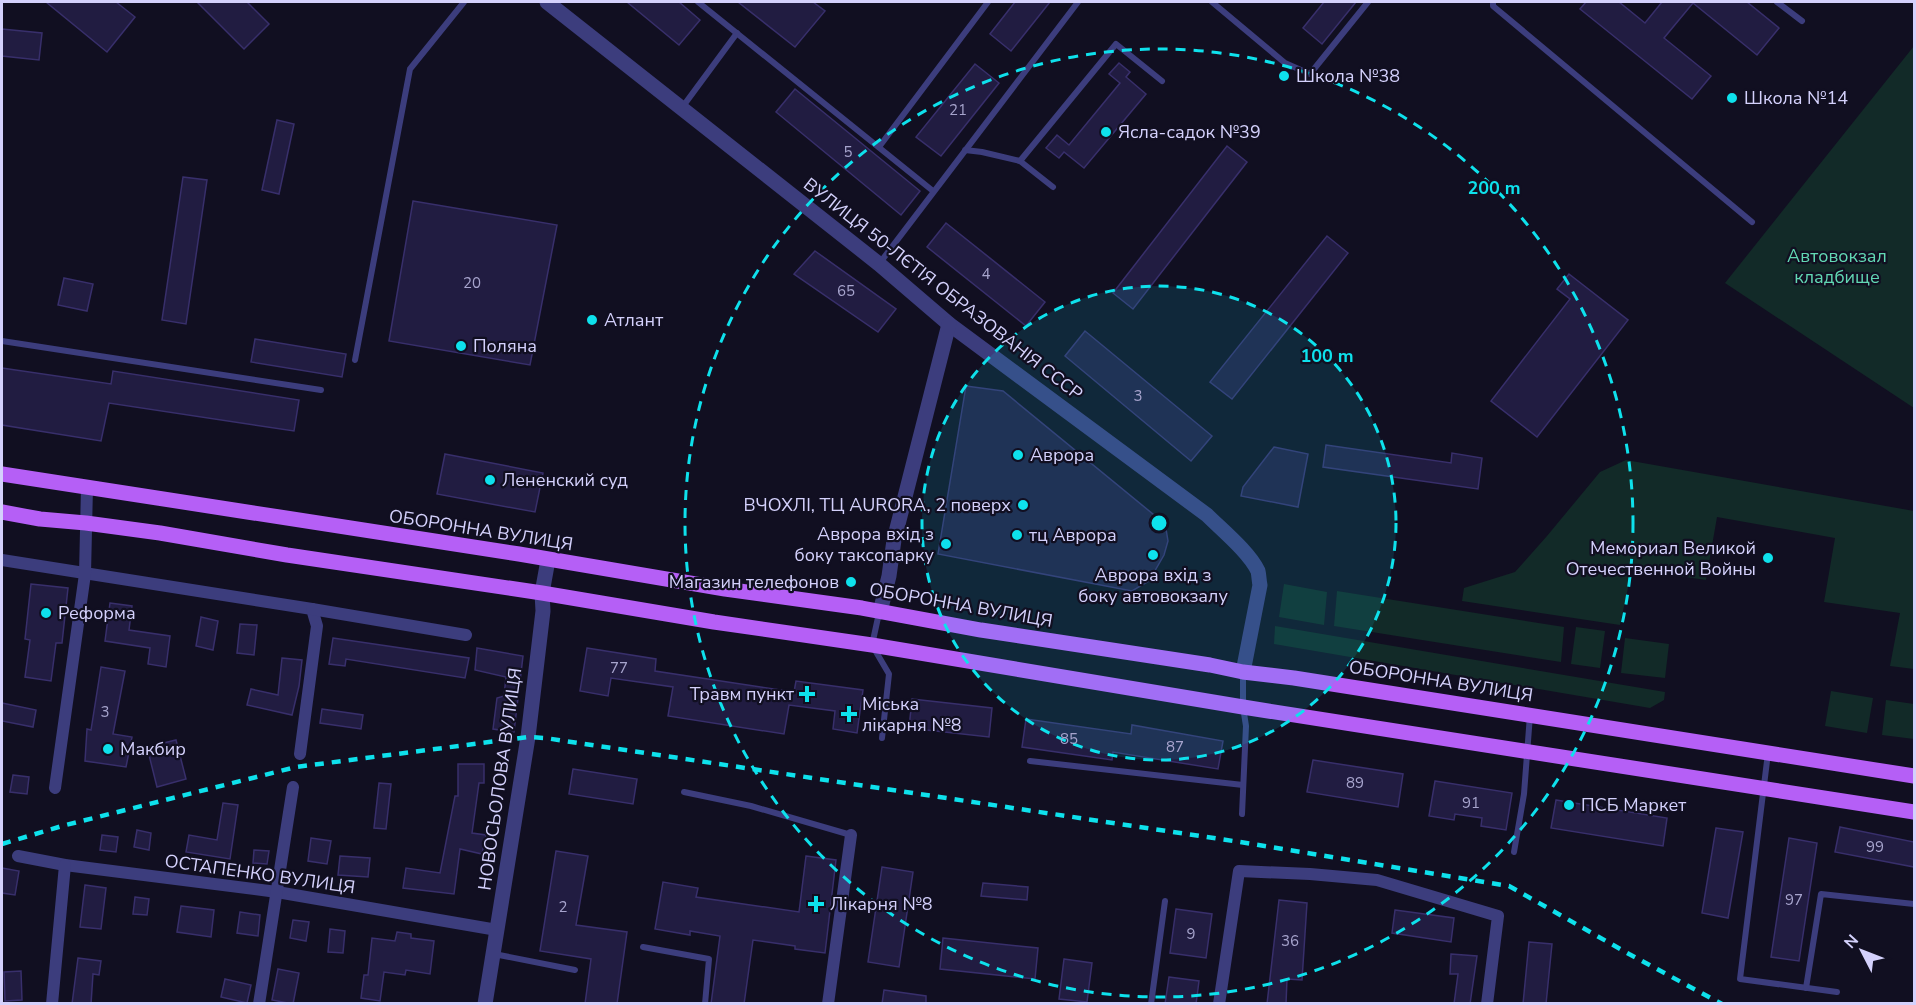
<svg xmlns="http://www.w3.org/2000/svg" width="1916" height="1005" font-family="'Nunito Sans',sans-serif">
  <rect width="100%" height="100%" fill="#110f21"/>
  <g fill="#122a28">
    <polygon points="1914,46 1914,408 1725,283"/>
    <polygon points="1626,460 1914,511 1914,669 1890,666 1900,613 1824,602 1835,538 1717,517 1706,580 1632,569 1620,625 1462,601 1464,588 1515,572 1547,536 1600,472"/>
    <polygon points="1284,584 1327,592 1324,625 1279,617"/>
    <polygon points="1337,591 1564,627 1561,662 1334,626"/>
    <polygon points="1275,626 1665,692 1664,700 1650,708 1274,644"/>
    <polygon points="1576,627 1605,631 1600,668 1571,664"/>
    <polygon points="1625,638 1669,644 1665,678 1621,673"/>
    <polygon points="1831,691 1873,698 1867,733 1825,726"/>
    <polygon points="1886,700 1914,704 1914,739 1882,735"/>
  </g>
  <g fill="#211c41" stroke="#382f6b" stroke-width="1.5">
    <polygon points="46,2 116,2 135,17 107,52"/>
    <polygon points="197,2 247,2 269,24 244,49"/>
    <polygon points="627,2 679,2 700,20 679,45"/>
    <polygon points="738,2 813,2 825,11 795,47"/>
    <polygon points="1015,2 1050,2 1011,51 990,34"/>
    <polygon points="1324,2 1356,2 1322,44 1303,28"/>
    <polygon points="1586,2 1619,2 1645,23 1662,2 1747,2 1779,28 1757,55 1693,3 1664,38 1711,76 1692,99 1580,9"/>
    <polygon points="2,29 42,33 39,60 2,56"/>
    <polygon points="1119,63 1130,72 1126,77 1146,94 1084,168 1064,152 1059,158 1046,148 1057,135 1069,145 1120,83 1109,74"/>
    <polygon points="975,64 999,83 941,156 916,137"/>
    <polygon points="795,89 920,191 901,215 776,112"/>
    <polygon points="277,120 294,124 279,194 262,190"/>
    <polygon points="1227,146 1247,162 1133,309 1113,293"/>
    <polygon points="183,177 207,180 186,324 162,320"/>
    <polygon points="413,201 557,225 530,365 389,341"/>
    <polygon points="946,223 1045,302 1026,326 927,247"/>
    <polygon points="1327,236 1348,253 1232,399 1210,382"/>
    <polygon points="815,251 896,309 878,332 794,274"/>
    <polygon points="1569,274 1628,320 1537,437 1491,401 1570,299 1557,289"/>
    <polygon points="64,278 93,284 87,311 58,305"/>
    <polygon points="1085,331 1212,436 1191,461 1065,356"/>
    <polygon points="255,339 346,354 342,377 251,362"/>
    <polygon points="2,368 111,384 113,371 299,400 294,431 109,403 101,441 2,425"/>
    <polygon points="966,386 1003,391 1159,519 1166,529 1168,541 1164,555 1149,581 1132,591 938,554"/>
    <polygon points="1326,445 1451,463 1452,453 1482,458 1478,489 1323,467"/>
    <polygon points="1274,447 1308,454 1298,507 1241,496 1243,487"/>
    <polygon points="445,454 543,473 535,512 437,494"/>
    <polygon points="31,584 68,588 62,643 56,643 51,681 25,677 30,640 25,639"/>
    <polygon points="110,603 132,606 129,630 170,636 166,667 148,664 150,648 105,641"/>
    <polygon points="201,617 218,621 213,650 196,646"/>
    <polygon points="240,624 257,625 254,655 237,653"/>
    <polygon points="333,638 469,658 465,678 346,659 345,666 329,664"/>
    <polygon points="477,648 523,656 514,732 493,729 497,698 504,696 506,677 475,670"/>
    <polygon points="587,648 656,659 655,671 794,692 796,681 863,690 857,733 833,729 835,711 789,705 784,734 668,716 673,687 611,678 608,696 580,691"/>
    <polygon points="282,658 302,660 299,686 292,715 247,705 251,689 278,695"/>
    <polygon points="101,667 125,671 113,734 132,737 126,767 85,761 87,729 91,730"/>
    <polygon points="912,699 992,708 989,737 909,728"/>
    <polygon points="2,703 36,710 33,727 2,721"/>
    <polygon points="322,709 363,715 361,729 320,723"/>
    <polygon points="1026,719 1131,734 1132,725 1223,741 1218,769 1113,752 1112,760 1022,747"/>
    <polygon points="176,740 186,779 157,787 147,747"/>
    <polygon points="1313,760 1403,774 1398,807 1307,792"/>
    <polygon points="458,764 484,764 484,783 479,783 472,833 486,835 482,854 460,849 454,894 403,888 406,868 440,873 455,796 458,796"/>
    <polygon points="573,769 637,779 633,804 569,794"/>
    <polygon points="13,775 29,777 27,794 10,792"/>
    <polygon points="1435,781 1512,793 1506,830 1481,826 1482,818 1455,814 1454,820 1429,816"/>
    <polygon points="379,783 391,784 386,829 374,828"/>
    <polygon points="1556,800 1667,818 1663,846 1551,828"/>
    <polygon points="223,803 238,805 230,859 186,852 189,835 217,840"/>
    <polygon points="1840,827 1914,842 1914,867 1835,852"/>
    <polygon points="1716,828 1743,832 1728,918 1702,913"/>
    <polygon points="137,830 151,833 149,850 134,847"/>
    <polygon points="102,835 118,837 116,852 100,850"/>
    <polygon points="311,838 331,841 327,864 308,861"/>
    <polygon points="1789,838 1817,843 1799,961 1771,957"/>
    <polygon points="254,850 269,851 267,864 253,863"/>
    <polygon points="556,851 588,856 576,925 627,932 617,1004 585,1004 591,959 540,951"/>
    <polygon points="340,856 370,858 368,877 338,875"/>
    <polygon points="806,856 836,860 825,953 795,949 795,946 753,940 744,1004 711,1004 720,936 690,931 690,935 655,929 663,882 698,888 696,897 799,912"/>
    <polygon points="882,867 913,872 899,967 868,962"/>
    <polygon points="2,868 19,871 15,895 2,893"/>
    <polygon points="983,883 1028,887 1027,900 981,896"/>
    <polygon points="85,885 106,888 101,929 80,927"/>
    <polygon points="135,897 149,899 147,915 133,914"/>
    <polygon points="1279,900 1307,903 1302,980 1287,979 1286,1004 1267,1004"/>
    <polygon points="181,906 214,910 211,937 177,932"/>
    <polygon points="1176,909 1212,914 1206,958 1170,953"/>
    <polygon points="1395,910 1454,918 1451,942 1392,933"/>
    <polygon points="240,912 260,915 258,936 237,933"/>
    <polygon points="293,920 309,922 306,941 290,938"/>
    <polygon points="330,929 345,931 343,953 328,952"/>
    <polygon points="397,932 411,934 411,938 434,941 430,974 406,970 405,975 384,972 380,1001 361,998 364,975 368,975 372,938 395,941"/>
    <polygon points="943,938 1038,948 1035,979 940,969"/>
    <polygon points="1529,942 1552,944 1546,1004 1523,1004"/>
    <polygon points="1451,954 1477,956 1470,1004 1454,1004 1458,974 1450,974"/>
    <polygon points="78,958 101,961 99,975 93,974 91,1004 72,1004"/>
    <polygon points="1064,959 1092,963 1087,1002 1059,999"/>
    <polygon points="278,969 299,973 293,1004 272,1000"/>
    <polygon points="21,971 22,1000 5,1001 4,972"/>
    <polygon points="1169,977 1199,981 1196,1004 1165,1004"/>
    <polygon points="225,979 251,985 247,1003 221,997"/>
    <polygon points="884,990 926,996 926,1004 882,1004"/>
  </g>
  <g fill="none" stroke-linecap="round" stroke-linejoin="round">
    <g stroke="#3c3d7d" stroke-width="6">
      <polyline points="698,2 933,191"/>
      <polyline points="1212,2 1285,63 1310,74 1368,2"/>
      <polyline points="1493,2 1493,6 1752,222"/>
      <polyline points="1777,2 1802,21"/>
      <polyline points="681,109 737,33"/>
      <polyline points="879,147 988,2"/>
      <polyline points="965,150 982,152 1020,161"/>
      <polyline points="1053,187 1020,161 1116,44 1162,81"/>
      <polyline points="879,264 1078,2"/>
      <polyline points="2,341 321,390"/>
      <polyline points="355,360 410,69 464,2"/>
      <polyline points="879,613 872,645 889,674 882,738"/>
      <polyline points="1768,753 1740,979 1837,992"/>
      <polyline points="1030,761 1243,785"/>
      <polyline points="684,792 751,806 851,835"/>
      <polyline points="1242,814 1246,726 1243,707 1243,672"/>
      <polyline points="1514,852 1524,794 1530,715"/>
      <polyline points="643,947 709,959 705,1004"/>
      <polyline points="494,954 575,970"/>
      <polyline points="1806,988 1821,894 1914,904"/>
      <polyline points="1151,1004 1165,901"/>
    </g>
    <g stroke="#3c3d7d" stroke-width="12">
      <polyline points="2,560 312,609 317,626 300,754"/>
      <polyline points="312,609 466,635"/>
      <polyline points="55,788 85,574 87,487"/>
      <polyline points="18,856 65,865 277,892 497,930"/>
      <polyline points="52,1004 65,865"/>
      <polyline points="259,1004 293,787"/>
      <polyline points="828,1004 851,835"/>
      <polyline points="1219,1004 1239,871 1310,874 1377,880 1498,916 1487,1004"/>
    </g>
    <g stroke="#3c3d7d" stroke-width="15">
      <path d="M547 2 879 264 949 324 1207 515C1222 530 1249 552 1258 571 1259 575 1259 581 1260 585L1243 672"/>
      <polyline points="880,612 889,576 894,540 949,324"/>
      <polyline points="485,1004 528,737 543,611 542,593 548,560"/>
    </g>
    <g stroke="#b55ff6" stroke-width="15">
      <polyline points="2,474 519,554 725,589 862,608 981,630 1210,665 1243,672 1294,678 1914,776"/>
      <polyline points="2,512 40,519 86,523 160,533 287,555 542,593 714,622 872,645 1243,707 1914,812"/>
    </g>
    <polyline stroke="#0ee1ec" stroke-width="4.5" stroke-dasharray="9 8" stroke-linecap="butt" points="2,844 62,826 296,767 528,737 545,738 1240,842 1509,886 1629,954 1722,1004"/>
  </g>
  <circle cx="1159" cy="523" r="237" fill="#0ee1ec" fill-opacity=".12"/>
  <g fill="none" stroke="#0ee1ec" stroke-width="3" stroke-dasharray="10 8">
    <circle cx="1159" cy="523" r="237"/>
    <circle cx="1159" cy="523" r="474"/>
  </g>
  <g fill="#0ee1ec" stroke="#110f21" stroke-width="2">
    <circle cx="1284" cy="76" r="6"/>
    <circle cx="1732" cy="98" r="6"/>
    <circle cx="1106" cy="132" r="6"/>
    <circle cx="592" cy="320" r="6"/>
    <circle cx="461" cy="346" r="6"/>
    <circle cx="1018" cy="455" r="6"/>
    <circle cx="490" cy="480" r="6"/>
    <circle cx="1023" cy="505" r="6"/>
    <circle cx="1017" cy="535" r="6"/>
    <circle cx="946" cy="544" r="6"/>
    <circle cx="1153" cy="555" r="6"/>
    <circle cx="1768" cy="558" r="6"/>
    <circle cx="851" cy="582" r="6"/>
    <circle cx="46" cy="613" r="6"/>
    <path d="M804 685h6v6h6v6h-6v6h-6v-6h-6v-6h6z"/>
    <path d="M846 705h6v6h6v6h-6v6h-6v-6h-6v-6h6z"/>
    <circle cx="108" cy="749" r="6"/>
    <circle cx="1569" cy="805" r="6"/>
    <path d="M813 895h6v6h6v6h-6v6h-6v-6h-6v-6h6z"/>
  </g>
  <g text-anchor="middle" stroke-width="4.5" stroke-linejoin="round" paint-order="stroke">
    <g font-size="15" fill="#a7a4cd">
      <text x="958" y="115">21</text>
      <text x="848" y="157">5</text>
      <text x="986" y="279">4</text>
      <text x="472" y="288">20</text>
      <text x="846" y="296">65</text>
      <text x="1138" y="401">3</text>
      <text x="619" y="673">77</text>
      <text x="105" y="717">3</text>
      <text x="1069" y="744">85</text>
      <text x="1175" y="752">87</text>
      <text x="1355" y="788">89</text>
      <text x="1471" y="808">91</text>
      <text x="1875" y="852">99</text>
      <text x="1794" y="905">97</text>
      <text x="563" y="912">2</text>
      <text x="1191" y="939">9</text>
      <text x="1290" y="946">36</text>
    </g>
    <g font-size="18" fill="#d4d1fc" stroke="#110f21" text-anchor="start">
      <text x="1296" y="82">Школа №38</text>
      <text x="1744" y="104">Школа №14</text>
      <text x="1118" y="138">Ясла-садок №39</text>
      <text x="604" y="326">Атлант</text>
      <text x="473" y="352">Поляна</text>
      <text x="1030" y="461">Аврора</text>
      <text x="502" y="486">Лененский суд</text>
      <text x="1011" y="511" text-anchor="end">ВЧОХЛІ, ТЦ AURORA, 2 поверх</text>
      <text x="934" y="540" text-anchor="end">Аврора вхід з<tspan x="934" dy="21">боку таксопарку</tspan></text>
      <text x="1029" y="541">тц Аврора</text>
      <text x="1756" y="554" text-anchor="end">Мемориал Великой<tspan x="1756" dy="21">Отечественной Войны</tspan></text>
      <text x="1153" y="581" text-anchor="middle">Аврора вхід з<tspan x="1153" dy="21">боку автовокзалу</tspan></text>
      <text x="839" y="588" text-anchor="end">Магазин телефонов</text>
      <text x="58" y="619">Реформа</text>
      <text x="794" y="700" text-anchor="end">Травм пункт</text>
      <text x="862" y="710">Міська<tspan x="862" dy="21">лікарня №8</tspan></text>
      <text x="120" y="755">Макбир</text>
      <text x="1581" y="811">ПСБ Маркет</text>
      <text x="830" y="910">Лікарня №8</text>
    </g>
    <g font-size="18" fill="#62d8b4" stroke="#110f21">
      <text x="1837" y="262">Автовокзал<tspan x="1837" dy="21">кладбище</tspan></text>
    </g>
    <g font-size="18" fill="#d4d1fc" stroke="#110f21">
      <text transform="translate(943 289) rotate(38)" y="6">ВУЛИЦЯ 50-ЛЄТІЯ ОБРАЗОВАНІЯ СССР</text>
      <text transform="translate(481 530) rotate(9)" y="6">ОБОРОННА ВУЛИЦЯ</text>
      <text transform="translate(961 605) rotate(10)" y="6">ОБОРОННА ВУЛИЦЯ</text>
      <text transform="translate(1441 681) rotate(9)" y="6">ОБОРОННА ВУЛИЦЯ</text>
      <text transform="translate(500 779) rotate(-82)" y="6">НОВОСЬОЛОВА ВУЛИЦЯ</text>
      <text transform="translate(260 874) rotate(8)" y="6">ОСТАПЕНКО ВУЛИЦЯ</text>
    </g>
  </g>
  <circle cx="1159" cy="523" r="9" fill="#0ee1ec" stroke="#110f21" stroke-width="3"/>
  <g font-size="18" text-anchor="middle" font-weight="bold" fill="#0ee1ec" stroke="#110f21" stroke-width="4.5" stroke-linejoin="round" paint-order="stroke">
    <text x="1494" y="194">200 m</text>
    <text x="1327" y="362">100 m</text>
  </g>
  <rect width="1916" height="1005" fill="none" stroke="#d4d1fc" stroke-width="6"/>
  <g transform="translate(1862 951) rotate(312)" stroke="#110f21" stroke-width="4.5" paint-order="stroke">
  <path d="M0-4.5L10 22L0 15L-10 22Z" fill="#d4d1fc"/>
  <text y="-9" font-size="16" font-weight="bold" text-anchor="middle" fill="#d4d1fc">N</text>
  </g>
</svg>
